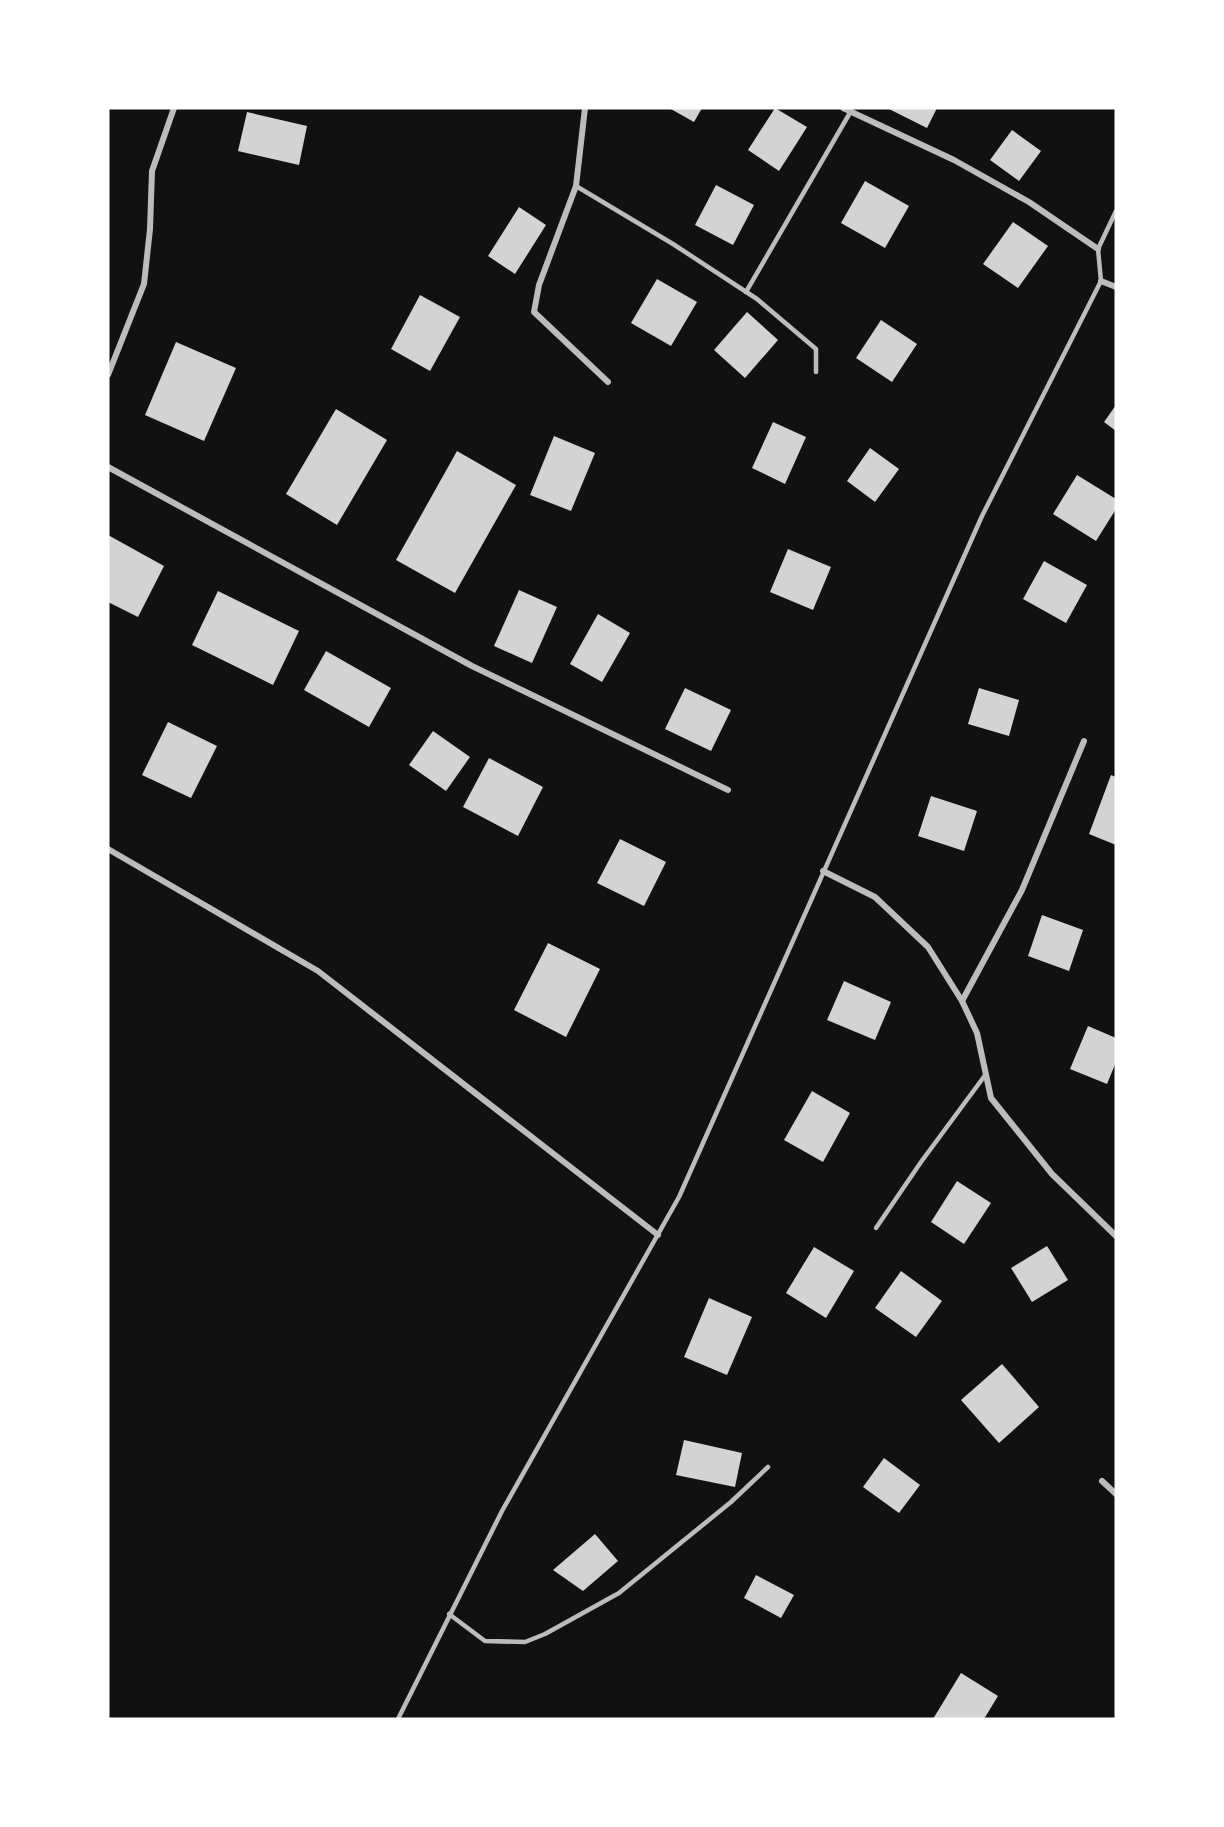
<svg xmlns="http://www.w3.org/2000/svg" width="1224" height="1827" font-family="'Exo 2',sans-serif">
  <rect width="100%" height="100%" fill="#111"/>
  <g fill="#d3d3d3">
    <polygon points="669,108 702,108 694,122"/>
    <polygon points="775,108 807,127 779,171 748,150"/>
    <polygon points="887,108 937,108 927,128"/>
    <polygon points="247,112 307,126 299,165 238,151"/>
    <polygon points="1012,130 1041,151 1019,181 990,160"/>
    <polygon points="865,181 909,206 885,248 841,223"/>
    <polygon points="716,185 754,205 733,245 695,225"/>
    <polygon points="519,207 546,225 515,274 488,256"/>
    <polygon points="1013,222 1048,246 1018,288 983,264"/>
    <polygon points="657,279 697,302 671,346 631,323"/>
    <polygon points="420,295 460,317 430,371 391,349"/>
    <polygon points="747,312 778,340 745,378 714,350"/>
    <polygon points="881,320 917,344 892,382 856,358"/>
    <polygon points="176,342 236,368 204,441 145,415"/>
    <polygon points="1116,405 1116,431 1104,422"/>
    <polygon points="336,409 387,440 337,525 286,494"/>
    <polygon points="773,422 806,437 785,484 752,468"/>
    <polygon points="554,436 595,453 571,511 530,495"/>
    <polygon points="870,448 899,469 875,502 847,481"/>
    <polygon points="457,451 516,485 455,593 396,560"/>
    <polygon points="1077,475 1116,499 1116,509 1096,541 1053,514"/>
    <polygon points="108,535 164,566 138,617 108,602"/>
    <polygon points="788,549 831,567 813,610 770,592"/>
    <polygon points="1044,561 1087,585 1066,623 1023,599"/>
    <polygon points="519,590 557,607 532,663 494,646"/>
    <polygon points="218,591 299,631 273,685 192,645"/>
    <polygon points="598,614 630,633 602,682 570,664"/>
    <polygon points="326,651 391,688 369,727 304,690"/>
    <polygon points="685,688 731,710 711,751 665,729"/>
    <polygon points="979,688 1019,700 1009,736 968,724"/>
    <polygon points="168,722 217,746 191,798 142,775"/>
    <polygon points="433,731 470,757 446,791 409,765"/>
    <polygon points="489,758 543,787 518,836 463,807"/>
    <polygon points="1111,775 1116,777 1116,845 1089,834"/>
    <polygon points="931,796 977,811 964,851 918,836"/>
    <polygon points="620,839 666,862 644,906 597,883"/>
    <polygon points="1042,915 1083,930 1069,971 1028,956"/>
    <polygon points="548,943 600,969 566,1037 514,1010"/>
    <polygon points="844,981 891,1002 875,1040 827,1020"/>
    <polygon points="1088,1026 1116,1038 1116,1062 1107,1084 1070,1069"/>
    <polygon points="812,1091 850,1113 823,1162 784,1140"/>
    <polygon points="957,1181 991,1203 964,1244 931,1222"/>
    <polygon points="1047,1246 1068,1280 1032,1302 1011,1268"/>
    <polygon points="814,1247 854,1271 826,1318 786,1293"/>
    <polygon points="901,1271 942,1301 916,1337 875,1308"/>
    <polygon points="709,1298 752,1317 727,1375 684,1357"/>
    <polygon points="1002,1364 1039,1407 999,1443 961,1400"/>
    <polygon points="684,1440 742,1453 735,1487 676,1475"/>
    <polygon points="884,1458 920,1485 899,1513 863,1487"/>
    <polygon points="595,1534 618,1561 583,1591 553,1570"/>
    <polygon points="756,1575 794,1595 781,1618 744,1598"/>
    <polygon points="961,1673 998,1696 984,1719 933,1719"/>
  </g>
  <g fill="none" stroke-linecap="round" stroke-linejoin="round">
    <g stroke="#bcbcbc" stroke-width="4.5">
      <polyline points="576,186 673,244 757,299 816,349 816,372"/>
      <polyline points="746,292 851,111"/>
      <polyline points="876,1228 921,1162 986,1074"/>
      <polyline points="449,1614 485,1641 525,1642 545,1634 619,1593 731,1502 768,1467"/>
      <polyline points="398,1719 502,1511 679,1197 982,516 1101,281 1098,249 1116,211"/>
    </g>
    <g stroke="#bcbcbc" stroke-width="6">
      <polyline points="585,108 576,186 539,285 534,312 608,382"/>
      <polyline points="843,108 954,160 1029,202 1098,249"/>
      <polyline points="1101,281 1116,287"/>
      <polyline points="108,375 144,284 150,229 152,171 174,108"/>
      <polyline points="108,467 472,666 728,790"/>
      <polyline points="108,849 318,971 658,1235"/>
      <polyline points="823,871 875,897 928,947 962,1001 977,1033 991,1098 1052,1174 1116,1236"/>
      <polyline points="962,1001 1022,890 1084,741"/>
      <polyline points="1102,1481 1116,1494"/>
    </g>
  </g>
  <rect width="1224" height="1827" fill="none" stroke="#ffffff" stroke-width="219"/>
</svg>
